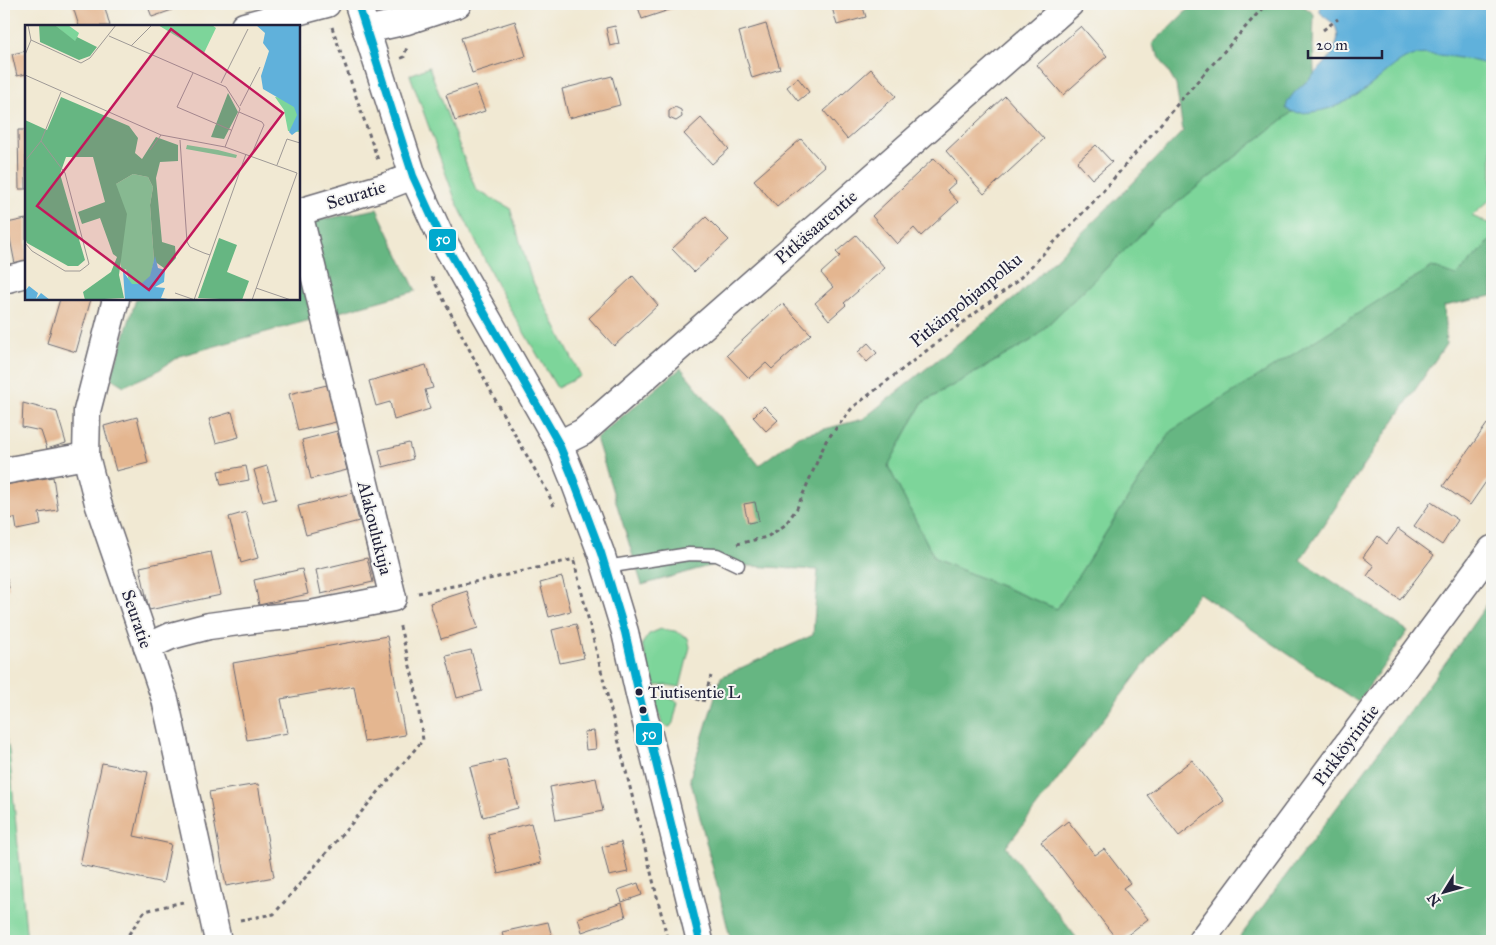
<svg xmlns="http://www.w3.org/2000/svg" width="1496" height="945" font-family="'IM FELL Great Primer',serif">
  <rect width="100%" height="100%" fill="#f6f6f2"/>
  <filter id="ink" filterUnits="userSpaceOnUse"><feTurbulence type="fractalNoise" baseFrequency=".02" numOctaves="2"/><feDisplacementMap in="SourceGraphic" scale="10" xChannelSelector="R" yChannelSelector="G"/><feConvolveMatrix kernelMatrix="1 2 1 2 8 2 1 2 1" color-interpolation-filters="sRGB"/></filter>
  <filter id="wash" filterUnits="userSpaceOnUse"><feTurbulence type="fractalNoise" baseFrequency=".0096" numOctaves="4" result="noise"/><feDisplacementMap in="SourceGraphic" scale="20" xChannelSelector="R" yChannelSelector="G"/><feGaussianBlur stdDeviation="1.12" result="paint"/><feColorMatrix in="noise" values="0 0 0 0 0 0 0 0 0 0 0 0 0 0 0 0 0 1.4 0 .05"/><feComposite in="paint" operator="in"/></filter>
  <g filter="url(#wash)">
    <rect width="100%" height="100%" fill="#f1e9d3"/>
    <g fill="#7dd59a" stroke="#507c6a">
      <polygon points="1434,40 1492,53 1492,198 1472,216 1492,225 1492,239 1456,277 1171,431 1057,609 935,559 888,466 922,403 1032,340 1159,217 1315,94 1339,105 1372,64"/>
      <polygon points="429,67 476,190 510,208 531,278 581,376 557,388 503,297 455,199 410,75"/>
      <polygon points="661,629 675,631 688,638 690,647 680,687 667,685 653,686 642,644 649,634"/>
      <polygon points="667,697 678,702 673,723 670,727 665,726 662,724 655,699"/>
      <polygon points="4,727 9,751 27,941 4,941"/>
    </g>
    <g fill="#66b682" stroke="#446c5e">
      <polygon points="1194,4 1301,4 1314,14 1313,46 1315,94 1159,217 1032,340 922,403 888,466 935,559 1057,609 1171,431 1432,267 1456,276 1492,239 1492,296 1444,306 1446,344 1300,560 1408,631 1358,702 1199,593 1006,847 1079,941 731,941 690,778 721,677 813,635 818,570 716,564 642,585 596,438 681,368 759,465 798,436 863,419 1016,297 1128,188 1183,131 1176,85 1152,44"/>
      <polygon points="377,209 416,291 179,356 156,372 124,386 111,378 136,299 299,299 299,224"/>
      <polygon points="1492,597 1492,941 1237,941 1454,651"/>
    </g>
    <path fill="#60b1db" stroke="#416a8b" d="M1320 4H1492V66C1477 60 1432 52 1416 55 1401 58 1389 70 1377 80 1358 96 1338 109 1312 112 1303 113 1295 114 1286 109 1286 103 1290 98 1294 93 1308 79 1346 52 1336 28 1333 21 1324 18 1320 12Z"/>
    <g id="blocks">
      <g fill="#e4b690">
        <polygon points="72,4 104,4 110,26 79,26"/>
        <polygon points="147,4 170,4 172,10 152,17"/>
        <polygon points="637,4 687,4 642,19"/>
        <polygon points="831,4 862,4 866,17 837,25"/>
        <polygon points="515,21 526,56 472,73 461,38"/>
        <polygon points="766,24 780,69 752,78 739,32"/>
        <polygon points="615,26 619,44 610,46 606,28"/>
        <polygon points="1081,26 1107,56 1063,95 1037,65"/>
        <polygon points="26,51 26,74 17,76 12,54"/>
        <polygon points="871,69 896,96 847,139 824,111"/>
        <polygon points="612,76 620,105 569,118 562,89"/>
        <polygon points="798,78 809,92 798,101 787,87"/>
        <polygon points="475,85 485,111 455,121 446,95"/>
        <polygon points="1005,96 1044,139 984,194 946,151"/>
        <polygon points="675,107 681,110 682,117 676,121 669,118 669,111"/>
        <polygon points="701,118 729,149 712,164 684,134"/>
        <polygon points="18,130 26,130 26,189 19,189"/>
        <polygon points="801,139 825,166 777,207 754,180"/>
        <polygon points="1096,145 1112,162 1092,179 1077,162"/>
        <polygon points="934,158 956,182 947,190 958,202 921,236 914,228 897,244 872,216"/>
        <polygon points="706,217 729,240 694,272 672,249"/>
        <polygon points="26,219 26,262 15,264 7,223"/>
        <polygon points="856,235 885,268 844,303 846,305 829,320 815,303 833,287 821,273 840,256 836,252"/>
        <polygon points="633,276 658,305 614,346 589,318"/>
        <polygon points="60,299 91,299 76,352 47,343"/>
        <polygon points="782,303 811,334 772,369 766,363 749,378 727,355"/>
        <polygon points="868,343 877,353 867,362 858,352"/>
        <polygon points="426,365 433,388 425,390 430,409 394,420 390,402 376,406 369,381"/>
        <polygon points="327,385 336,422 298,431 289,394"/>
        <polygon points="23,403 57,412 66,443 47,449 41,431 22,427"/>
        <polygon points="764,406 778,420 766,431 753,417"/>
        <polygon points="232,412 239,437 216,443 209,419"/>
        <polygon points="137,417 148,463 116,471 104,426"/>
        <polygon points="1487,424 1492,428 1492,473 1470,505 1443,486"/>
        <polygon points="337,431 347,470 311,479 302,440"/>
        <polygon points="409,443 413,459 383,467 379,450"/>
        <polygon points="246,466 249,480 221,485 218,471"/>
        <polygon points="267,466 276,499 263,502 254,470"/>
        <polygon points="53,477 58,510 39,513 41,525 17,530 15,518 7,519 4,502 4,485"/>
        <polygon points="352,493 359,521 306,535 298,506"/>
        <polygon points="755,502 759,521 748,523 744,504"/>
        <polygon points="1431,502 1458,520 1442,545 1414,526"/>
        <polygon points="246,512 258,558 241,563 229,517"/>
        <polygon points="1398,529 1434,555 1400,600 1367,576 1374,566 1363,557 1378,536 1387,544"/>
        <polygon points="211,552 221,595 149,610 140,567"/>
        <polygon points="367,558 373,582 321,594 316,570"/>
        <polygon points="4,566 9,588 4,589"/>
        <polygon points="302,569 308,594 259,605 254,580"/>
        <polygon points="562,577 571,611 549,617 540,583"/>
        <polygon points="467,591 478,628 441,639 430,603"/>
        <polygon points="576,624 584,658 560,663 552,630"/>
        <polygon points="387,636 405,735 364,742 354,686 281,699 288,733 247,740 233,663"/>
        <polygon points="471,650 482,691 457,698 446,656"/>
        <polygon points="594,731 596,749 586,750 584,732"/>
        <polygon points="506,759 518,808 483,817 470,767"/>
        <polygon points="1192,760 1224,801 1179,836 1147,795"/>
        <polygon points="102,763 148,772 134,836 171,844 163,883 80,865"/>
        <polygon points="596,778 603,811 556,820 550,787"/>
        <polygon points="258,784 274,877 226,886 209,792"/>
        <polygon points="1068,821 1095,855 1104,849 1130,883 1123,888 1148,919 1120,941 1118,941 1041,842"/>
        <polygon points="531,823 541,863 498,874 488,834"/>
        <polygon points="621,842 628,872 609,876 602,847"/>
        <polygon points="638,883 642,895 622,902 618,890"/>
        <polygon points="622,903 626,917 582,932 578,918"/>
        <polygon points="548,922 553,941 504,941 502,932"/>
      </g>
    </g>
  </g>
  <g filter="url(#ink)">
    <use href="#blocks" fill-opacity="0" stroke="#6a6870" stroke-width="1"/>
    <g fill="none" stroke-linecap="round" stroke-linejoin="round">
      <g stroke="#6a6870" stroke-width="15">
        <polyline id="service" points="606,567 689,554 717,555 738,565"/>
      </g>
      <g stroke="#6a6870" stroke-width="29">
        <g id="minor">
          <polyline points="358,4 413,176 439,233 559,444 572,476 601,553 625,632 639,694 700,941"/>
          <polyline points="244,26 327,4"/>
          <polyline points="366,30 407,21 458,4"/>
          <polyline points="299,212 387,186 413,176"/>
          <polyline points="4,280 26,274"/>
          <polyline points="116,299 87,411 86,456 98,503 165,699 218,941"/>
          <polyline points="559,444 583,432 1070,4"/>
          <polyline points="4,471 86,456"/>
          <polyline points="147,647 171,636 209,626 269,618 310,614 393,598 299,213"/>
          <polyline points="1201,941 1492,549"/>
        </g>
      </g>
      <g stroke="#6a6870" stroke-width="3" stroke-dasharray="4 4" stroke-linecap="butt">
        <polyline points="332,27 379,163"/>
        <polyline points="1323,30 1338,19"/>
        <polyline points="401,58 404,57 407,47"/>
        <polyline points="432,277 499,407 546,489 554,506"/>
        <polyline points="737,544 767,537 785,525 797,508 826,441 852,408 1017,281 1097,198 1187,93 1266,4"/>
        <polyline points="574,561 668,941"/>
        <polyline points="418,593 494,578 575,559"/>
        <polyline points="665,692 689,695 703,702 711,676"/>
        <polyline points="240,920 274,914 423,740 415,686 399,623"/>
        <polyline points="124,941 145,911 183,902"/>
      </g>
      <use href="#service" stroke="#fff" stroke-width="12"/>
      <use href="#minor" stroke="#fff" stroke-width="26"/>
      <g stroke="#f6f6f2" stroke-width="11">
        <polyline id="bus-1" points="358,4 413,176 439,233 559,444 572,476 601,553 625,632 639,694 700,941"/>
      </g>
      <use href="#bus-1" stroke="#00a9ce" stroke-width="8"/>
    </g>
  </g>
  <g fill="#22223b" stroke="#f6f6f2" stroke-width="2">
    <circle cx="639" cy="692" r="4.5"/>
    <circle cx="643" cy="710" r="4.5"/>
  </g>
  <g text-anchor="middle" stroke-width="4" stroke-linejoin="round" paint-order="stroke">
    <g font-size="17" fill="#22223b" stroke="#f6f6f2" text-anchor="start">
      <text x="648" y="698">Tiutisentie L</text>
    </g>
    <g font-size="18" fill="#22223b" stroke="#f6f6f2">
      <text transform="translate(356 195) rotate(-17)" y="6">Seuratie</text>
      <text transform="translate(816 227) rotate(-41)" y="6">Pitkäsaarentie</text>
      <text transform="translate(966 300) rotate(-39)" y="6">Pitkänpohjanpolku</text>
      <text transform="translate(375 528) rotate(76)" y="6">Alakoulukuja</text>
      <text transform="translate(137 619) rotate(71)" y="6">Seuratie</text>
      <text transform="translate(1346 745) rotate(-53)" y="6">Pirkköyrintie</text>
    </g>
  </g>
  <g transform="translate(25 25)">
    <rect width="275" height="275" fill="#f1e9d3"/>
    <path d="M30 0H43L54 8 50 17ZM133 0H187L191 3 179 28ZM250 72 264 73 275 88V107L263 106 259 85ZM162 120 193 125 212 130 211 133 161 124ZM108 149 123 152 128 162 125 180 129 236 125 254 113 265H106L101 244 97 246 95 236 91 159Z" fill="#7dd59a"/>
    <path d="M14 0H30L50 16 52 12 72 22 65 31 54 35 15 17ZM203 68 213 87 199 114 186 112ZM36 72 104 101 113 113 110 128 117 134 131 112 153 120V136L135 137 131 153 137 217 150 221 151 233 143 242 139 243 129 236 125 180 128 162 123 152 108 149 91 159 102 189 94 250 99 273 60 275 58 267 86 247 92 232 88 229 75 193 57 199 53 187 80 177 68 132H41L35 149 60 235 53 241H43L2 218 0 213V95L22 105ZM194 213 212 220 202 247 224 256 217 275 173 273Z" fill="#66b682"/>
    <path d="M231 0H275V104L267 110 264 107 272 90 269 82 238 64 236 51 244 26 238 18 240 8ZM130 231 133 243 140 245 139 257 130 262 140 263 136 273 143 274 100 275 98 246 107 259H116L125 251ZM4 261 13 268 11 274 16 268 25 275H0V266Z" fill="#60b1db"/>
    <path fill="none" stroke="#9e9996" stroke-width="1" d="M84 11 201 62 215 84 200 122M6 15 56 38 65 33 91 0M106 21 127 0M0 30 6 15 3 0M168 48 152 82 206 105M0 50 136 110 200 122 272 148 227 275M196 58 223 4M215 81 235 42M214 87 237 97 239 100 226 131M155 115 162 217 165 222 179 228 185 230 221 129M125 125 136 110M0 136 16 116 36 67M252 140 262 114 275 118M0 218 7 226 40 246H55L64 239 40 148 16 116M231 263 266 275M150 268 170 275M169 275 185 230"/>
    <path fill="#c2185b" fill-opacity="0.15" stroke="#c2185b" stroke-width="2.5" d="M146 4 258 88 124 265 12 181Z"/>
    <rect width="275" height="275" fill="none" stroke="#22223b" stroke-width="2.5"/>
  </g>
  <g stroke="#f6f6f2" stroke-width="2">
    <rect x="428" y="228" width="29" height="24" rx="5" fill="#00a9ce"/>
    <rect x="635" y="722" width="28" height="24" rx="5" fill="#00a9ce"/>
  </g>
  <g font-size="14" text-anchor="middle" font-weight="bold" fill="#fff">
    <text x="443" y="244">50</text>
    <text x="649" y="739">50</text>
  </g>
  <rect width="1496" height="945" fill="none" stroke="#f6f6f2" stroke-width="20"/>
  <g transform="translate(1444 892) rotate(233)" stroke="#f6f6f2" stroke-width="4" paint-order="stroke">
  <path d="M0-4L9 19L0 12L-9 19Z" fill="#22223b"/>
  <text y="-8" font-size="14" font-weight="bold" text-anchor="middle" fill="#22223b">N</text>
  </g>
  <path d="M1308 50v8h74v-8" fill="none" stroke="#22223b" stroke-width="2.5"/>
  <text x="1316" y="50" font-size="15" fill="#22223b" stroke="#f6f6f2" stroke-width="4" paint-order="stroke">20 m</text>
</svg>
